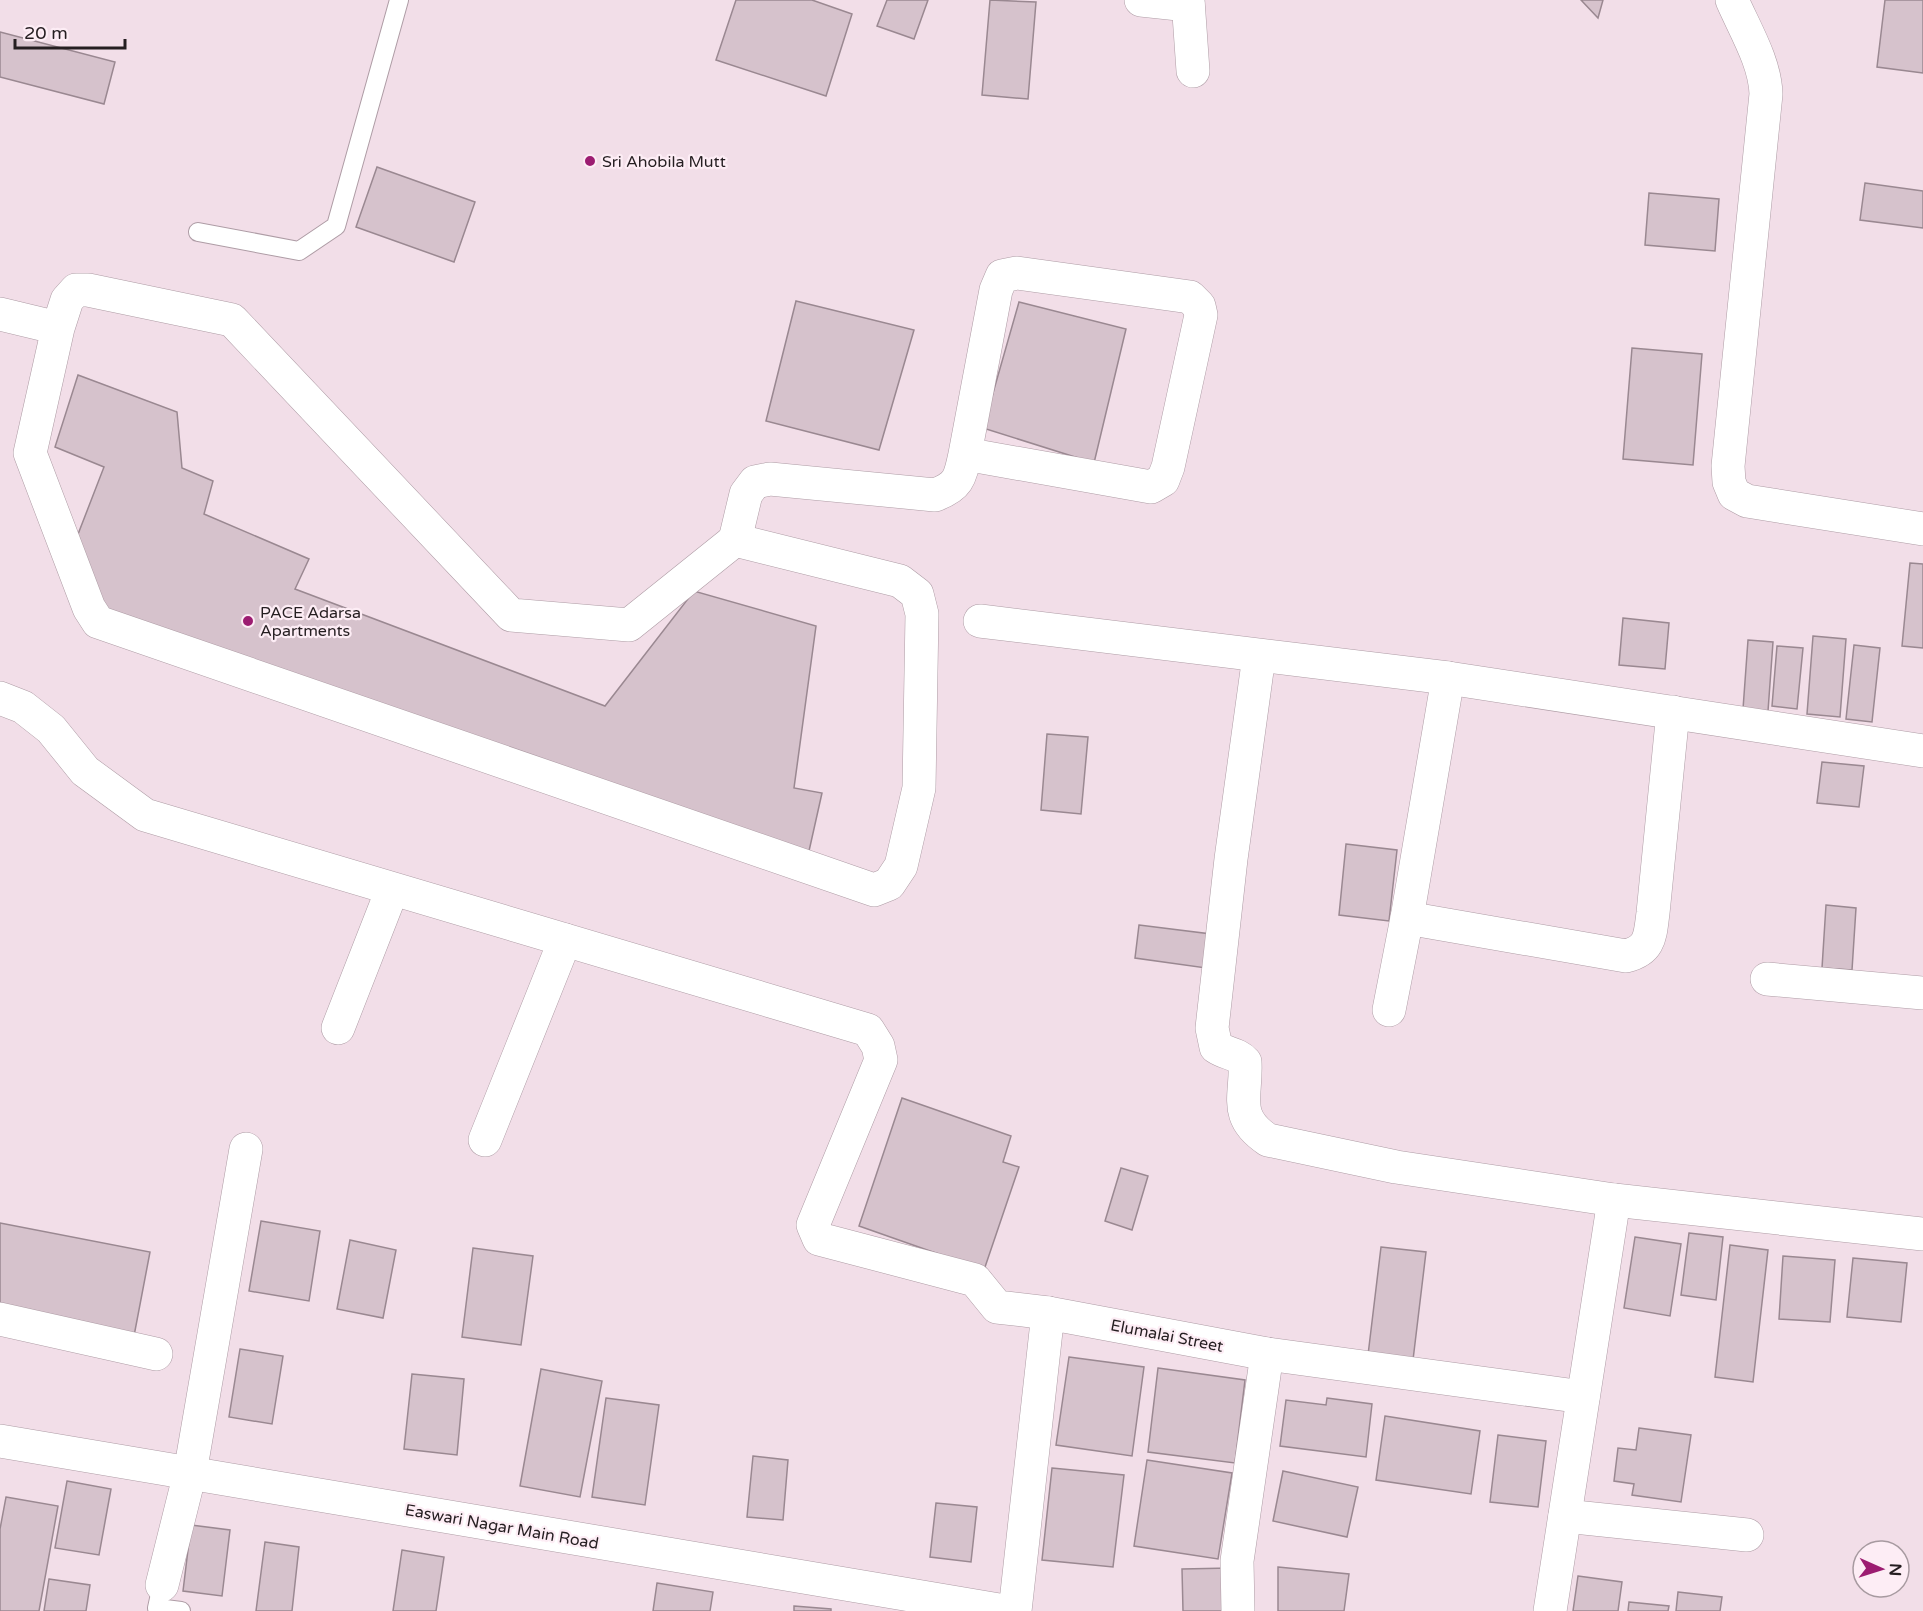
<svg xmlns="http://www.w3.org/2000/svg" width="1923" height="1611" font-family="'Varela Round',sans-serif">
  <rect width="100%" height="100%" fill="#f2dee8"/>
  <g fill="#d6c2cc" stroke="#9a8891" stroke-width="1.5">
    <polygon points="736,0 812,0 852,14 826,96 716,60"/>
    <polygon points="887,0 928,0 914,39 877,26"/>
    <polygon points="990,0 1036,2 1028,99 982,95"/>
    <polygon points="1581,0 1603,0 1598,18"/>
    <polygon points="1885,0 1923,0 1923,73 1877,67"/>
    <polygon points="0,32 115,62 104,104 0,77"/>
    <polygon points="377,167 475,202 454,262 356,227"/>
    <polygon points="1865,183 1923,191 1923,228 1860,220"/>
    <polygon points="1649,193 1719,199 1715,251 1645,245"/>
    <polygon points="796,301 914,330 879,450 766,421"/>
    <polygon points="1019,302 1126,329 1094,463 983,428"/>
    <polygon points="1632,348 1702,354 1693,465 1623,459"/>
    <polygon points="78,375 177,412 182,468 213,481 204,514 309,559 295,589 605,706 694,591 816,626 794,788 822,793 807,860 103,616 75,542 104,467 55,447"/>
    <polygon points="1910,563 1923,564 1923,648 1902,646"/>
    <polygon points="1623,618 1669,623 1665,669 1619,665"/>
    <polygon points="1813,636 1846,639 1840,717 1807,714"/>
    <polygon points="1748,640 1773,642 1768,711 1743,709"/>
    <polygon points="1854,645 1880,648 1872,722 1846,719"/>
    <polygon points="1777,646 1803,648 1797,709 1772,706"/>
    <polygon points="1047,734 1088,737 1081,814 1041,810"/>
    <polygon points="1822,762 1864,766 1859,807 1817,803"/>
    <polygon points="1346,844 1397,850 1389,921 1339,915"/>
    <polygon points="1826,905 1856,908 1852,970 1822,968"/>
    <polygon points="1139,925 1211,934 1206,968 1135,958"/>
    <polygon points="902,1098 1011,1136 1003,1162 1019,1167 984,1270 859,1226"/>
    <polygon points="1121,1168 1148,1176 1132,1230 1105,1221"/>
    <polygon points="261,1221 320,1231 309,1301 249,1291"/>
    <polygon points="0,1223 150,1252 134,1336 0,1309"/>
    <polygon points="1689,1233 1723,1237 1716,1300 1681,1295"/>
    <polygon points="1635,1237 1681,1244 1670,1316 1624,1308"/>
    <polygon points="350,1240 396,1250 383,1318 337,1309"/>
    <polygon points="1730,1245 1768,1250 1753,1382 1715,1377"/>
    <polygon points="1381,1247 1426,1252 1413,1360 1368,1355"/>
    <polygon points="473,1248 533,1256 521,1345 462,1337"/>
    <polygon points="1783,1256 1835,1260 1830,1322 1779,1319"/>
    <polygon points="1853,1258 1907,1263 1901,1322 1847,1317"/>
    <polygon points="240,1349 283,1356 272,1424 229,1417"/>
    <polygon points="1069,1357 1144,1367 1132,1456 1056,1445"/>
    <polygon points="1158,1368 1245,1380 1235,1463 1148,1452"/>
    <polygon points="541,1369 602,1381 580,1497 520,1486"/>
    <polygon points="412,1374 464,1379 457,1455 404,1449"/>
    <polygon points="606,1398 659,1405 645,1505 592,1497"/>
    <polygon points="1327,1398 1372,1404 1366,1457 1280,1446 1286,1400 1326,1405"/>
    <polygon points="1385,1416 1480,1431 1471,1494 1376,1480"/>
    <polygon points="1639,1428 1691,1435 1681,1502 1632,1495 1634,1484 1614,1481 1618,1448 1636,1450"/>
    <polygon points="1498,1435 1546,1441 1538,1507 1490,1502"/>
    <polygon points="753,1456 788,1460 783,1520 747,1517"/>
    <polygon points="1147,1460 1232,1473 1218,1559 1134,1546"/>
    <polygon points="1052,1468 1124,1475 1113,1567 1042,1560"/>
    <polygon points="1283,1471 1358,1487 1347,1537 1273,1521"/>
    <polygon points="67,1481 111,1489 99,1555 55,1548"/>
    <polygon points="6,1497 58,1506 39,1611 0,1611 0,1529"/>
    <polygon points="936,1503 977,1507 971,1562 930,1557"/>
    <polygon points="191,1525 230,1530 222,1596 183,1591"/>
    <polygon points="265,1542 299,1547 292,1611 256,1611"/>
    <polygon points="402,1550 444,1557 436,1611 393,1611"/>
    <polygon points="1278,1567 1349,1574 1344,1611 1278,1611"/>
    <polygon points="1230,1568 1231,1611 1183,1611 1182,1569"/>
    <polygon points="1578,1576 1622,1582 1618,1611 1573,1611"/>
    <polygon points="49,1579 90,1585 86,1611 44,1611"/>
    <polygon points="657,1583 713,1592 710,1611 653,1611"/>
    <polygon points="1678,1592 1722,1597 1720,1611 1676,1611"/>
    <polygon points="1629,1602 1669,1606 1668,1611 1628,1611"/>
    <polygon points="794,1606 831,1609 831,1611 794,1611"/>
  </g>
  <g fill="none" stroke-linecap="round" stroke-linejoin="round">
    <g stroke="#ae9ca5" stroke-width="20">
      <g id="service">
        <polyline points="198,232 299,251 336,226 399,0"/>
        <polyline points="162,1585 157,1608 181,1611"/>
      </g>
    </g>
    <g stroke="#ae9ca5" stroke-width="34">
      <g id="minor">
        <polyline points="1141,0 1188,5"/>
        <polyline points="1188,0 1193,71"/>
        <path d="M1732 0C1745 30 1765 62 1766 94L1728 466 1729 482 1734 494 1747 501 1923 529"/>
        <polyline points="0,314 58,328 30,453 89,608 98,622 874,890 889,884 901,866 919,788 922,614 917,594 900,581 735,540 629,625 511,615 232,320 88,290 76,290 67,300 58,328"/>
        <path d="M735 540 746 494 755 482 770 479 935 495C959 486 960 478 965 454L996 290 1002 276 1017 273 1190 297 1199 306 1201 315 1168 467 1163 480 1151 487 965 454"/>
        <polyline points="980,621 1448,678 1923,751"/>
        <path d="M1259 656 1231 859 1212 1028 1216 1047C1226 1054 1237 1053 1245 1062 1247 1096 1232 1116 1268 1140L1396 1167 1614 1200"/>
        <polyline points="0,698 23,707 51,729 85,771 145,815 868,1030 878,1046 881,1060 813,1225 819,1239 975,1280 997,1307 1048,1313"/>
        <path d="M1407 918 1626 956C1651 950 1650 935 1653 913L1673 712"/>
        <polyline points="1767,979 1923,993"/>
        <polyline points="1389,1010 1407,918 1448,678"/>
        <polyline points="338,1028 392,890"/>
        <polyline points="485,1140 565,940"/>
        <polyline points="0,1319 156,1354"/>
        <polyline points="0,1441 1005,1611"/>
        <polyline points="1565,1516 1747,1535"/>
        <polyline points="162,1585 190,1473 246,1149"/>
        <polyline points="1015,1611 1048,1313 1267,1354 1583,1397"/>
        <polyline points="1238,1611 1237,1561 1267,1354"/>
        <polyline points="1550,1611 1614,1200 1923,1234"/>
      </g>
    </g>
    <use href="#service" stroke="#fff" stroke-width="18"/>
    <use href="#minor" stroke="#fff" stroke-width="33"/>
  </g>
  <g fill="#9c1c71" stroke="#fdedf5" stroke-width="2">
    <circle cx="590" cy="161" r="6"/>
    <circle cx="248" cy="621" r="6"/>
  </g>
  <g text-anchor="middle" stroke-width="4.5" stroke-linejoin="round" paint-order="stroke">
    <g font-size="16" fill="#251e21" stroke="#fdedf5" text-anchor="start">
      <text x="602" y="167">Sri Ahobila Mutt</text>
      <text x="260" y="618">PACE Adarsa<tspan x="260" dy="18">Apartments</tspan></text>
    </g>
    <g font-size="16" fill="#251e21" stroke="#fdedf5">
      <text transform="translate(1167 1335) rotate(11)" y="6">Elumalai Street</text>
      <text transform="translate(502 1526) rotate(10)" y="6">Easwari Nagar Main Road</text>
    </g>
  </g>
  <g transform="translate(1881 1569) rotate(93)"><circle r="28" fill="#fdedf5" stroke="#a79aa0" stroke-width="1.5"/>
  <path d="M0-4.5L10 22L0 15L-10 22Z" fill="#9c1c71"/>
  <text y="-9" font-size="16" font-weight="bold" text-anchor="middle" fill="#251e21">N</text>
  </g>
  <path d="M15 39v9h110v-9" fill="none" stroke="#251e21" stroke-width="3"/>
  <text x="24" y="39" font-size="18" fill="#251e21" stroke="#fdedf5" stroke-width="4.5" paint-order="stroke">20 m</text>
</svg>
